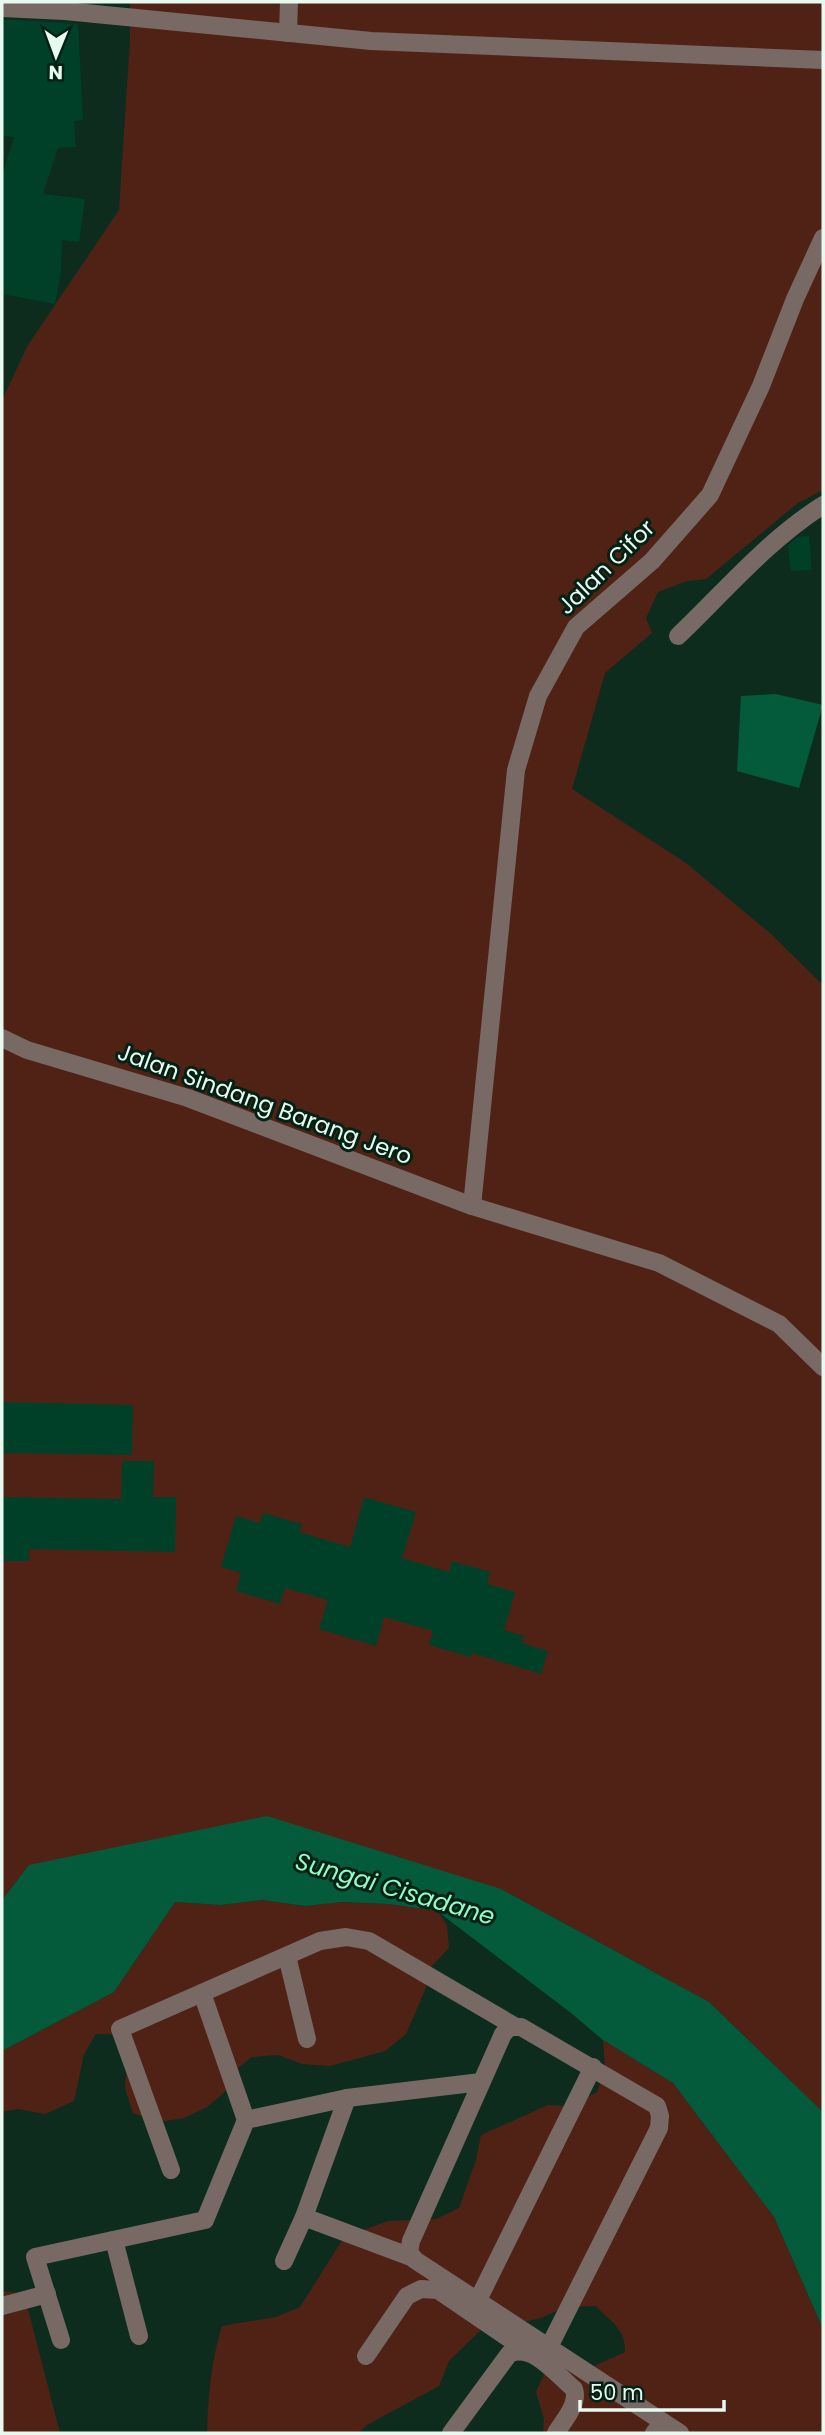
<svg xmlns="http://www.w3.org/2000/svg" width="825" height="2435" font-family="Poppins,sans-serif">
  <rect width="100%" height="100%" fill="#0d2c1e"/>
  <g fill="#502216">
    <polygon points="130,2 823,2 823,490 798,503 706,579 687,581 658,592 646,618 652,633 605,673 572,789 686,863 771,934 823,985 823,2112 709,2002 501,1889 29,1865 2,1900 2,400 28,345 119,210 130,40"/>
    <polygon points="262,1900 305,1906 341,1902 389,1904 437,1911 447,1925 449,1948 431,1967 425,1990 406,2034 385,2051 330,2066 302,2064 278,2055 252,2057 233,2072 227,2090 207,2107 184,2118 158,2122 133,2113 125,2088 127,2062 122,2035 96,2034 84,2054 74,2101 45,2114 18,2109 2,2112 2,2051 114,1992 175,1902 220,1905"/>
    <path d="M603 2040 673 2083 774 2217 823 2329V2433H543L544 2419 536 2392 547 2367H592L625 2352C626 2329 611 2322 596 2306L565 2307 541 2318 515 2324 489 2322 449 2361 439 2386 367 2425 358 2433H207C208 2397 211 2361 222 2326L276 2317 300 2307 341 2242 366 2229 388 2221 436 2219 459 2208 476 2160 481 2135 548 2105 570 2106 597 2092 605 2068Z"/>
    <polygon points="2,2291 24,2294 60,2433 2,2433"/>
  </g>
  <g fill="#045b3b">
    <polygon points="776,694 823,705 799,788 737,771 741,696"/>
    <polygon points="267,1816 501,1889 709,2002 823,2112 823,2329 774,2217 673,2083 603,2040 571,2013 437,1911 389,1904 342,1902 305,1906 262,1900 220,1905 175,1902 114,1992 2,2051 2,1900 29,1865"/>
  </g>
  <g fill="#004028">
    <polygon points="2,19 78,24 83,120 74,121 76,147 58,148 43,194 85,199 79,242 62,240 61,271 55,304 2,294 2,176 14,137 2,136"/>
    <polygon points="809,536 812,570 791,571 788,545 798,537"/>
    <polygon points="2,1402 133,1405 132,1455 2,1453"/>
    <polygon points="122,1461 154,1461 153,1497 176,1497 175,1552 29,1549 29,1561 2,1561 2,1497 121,1499"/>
    <polygon points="364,1497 416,1512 402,1558 449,1572 452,1561 490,1572 487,1584 515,1592 504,1630 524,1636 522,1643 548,1651 541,1674 472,1653 470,1657 429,1645 433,1631 384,1617 376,1646 319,1629 328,1600 285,1588 280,1604 236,1591 241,1573 221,1567 236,1516 260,1523 263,1513 302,1524 299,1532 350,1547"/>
  </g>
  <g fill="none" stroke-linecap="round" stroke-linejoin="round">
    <g stroke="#786965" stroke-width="18">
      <polyline points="288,33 289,2"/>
      <path d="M678 636C725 591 768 540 823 505"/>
      <polyline points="2,1038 27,1050 188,1098 472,1206 659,1263 779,1324 823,1367"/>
      <polyline points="472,1206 516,770 538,696 576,627 652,561 710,495 761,386 795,299 823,238"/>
      <polyline points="287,1956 307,2039"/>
      <polyline points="202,1993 246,2120"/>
      <polyline points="171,2170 120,2029 320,1941 346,1937 369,1941 516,2027"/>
      <polyline points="304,2217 347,2098"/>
      <polyline points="114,2240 139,2336"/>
      <polyline points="284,2261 304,2217 411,2257"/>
      <polyline points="477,2302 593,2067"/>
      <polyline points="2,2306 47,2294"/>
      <polyline points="61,2340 35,2257 205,2220 246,2120 347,2098 481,2082"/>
      <polyline points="548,2349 659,2128 660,2116 657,2106 521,2027 510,2027 503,2034 411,2241 409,2252 415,2260 663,2422 654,2433"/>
      <polyline points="366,2356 407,2296 421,2289 438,2290 529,2352"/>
      <polyline points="663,2422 680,2433"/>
      <path d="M451 2433 509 2354C532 2342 557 2375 574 2389 579 2404 564 2420 556 2433"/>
    </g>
    <polyline stroke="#786965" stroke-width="18" points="2,8 65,11 371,41 823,60"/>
  </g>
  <g text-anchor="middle" stroke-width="6" stroke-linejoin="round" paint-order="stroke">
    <g font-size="23" fill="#e8faf0" stroke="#032215">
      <text transform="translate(606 567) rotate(-44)" y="8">Jalan Cifor</text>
      <text transform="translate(265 1104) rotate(20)" y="8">Jalan Sindang Barang Jero</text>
    </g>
    <g font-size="24" font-style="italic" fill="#93fbc6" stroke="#032215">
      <text transform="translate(395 1889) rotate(16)" y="8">Sungai Cisadane</text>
    </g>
  </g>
  <rect width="825" height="2435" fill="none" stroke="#e8faf0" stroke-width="7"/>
  <g transform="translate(56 56) rotate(181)" stroke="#032215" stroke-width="5" paint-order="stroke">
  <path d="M0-5L12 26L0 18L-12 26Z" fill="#e8faf0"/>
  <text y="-10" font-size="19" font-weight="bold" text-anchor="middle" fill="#e8faf0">N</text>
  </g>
  <path d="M580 2400v10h144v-10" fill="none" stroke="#e8faf0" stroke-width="3.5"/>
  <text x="590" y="2400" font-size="21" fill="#e8faf0" stroke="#032215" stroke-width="5" paint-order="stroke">50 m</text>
</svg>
